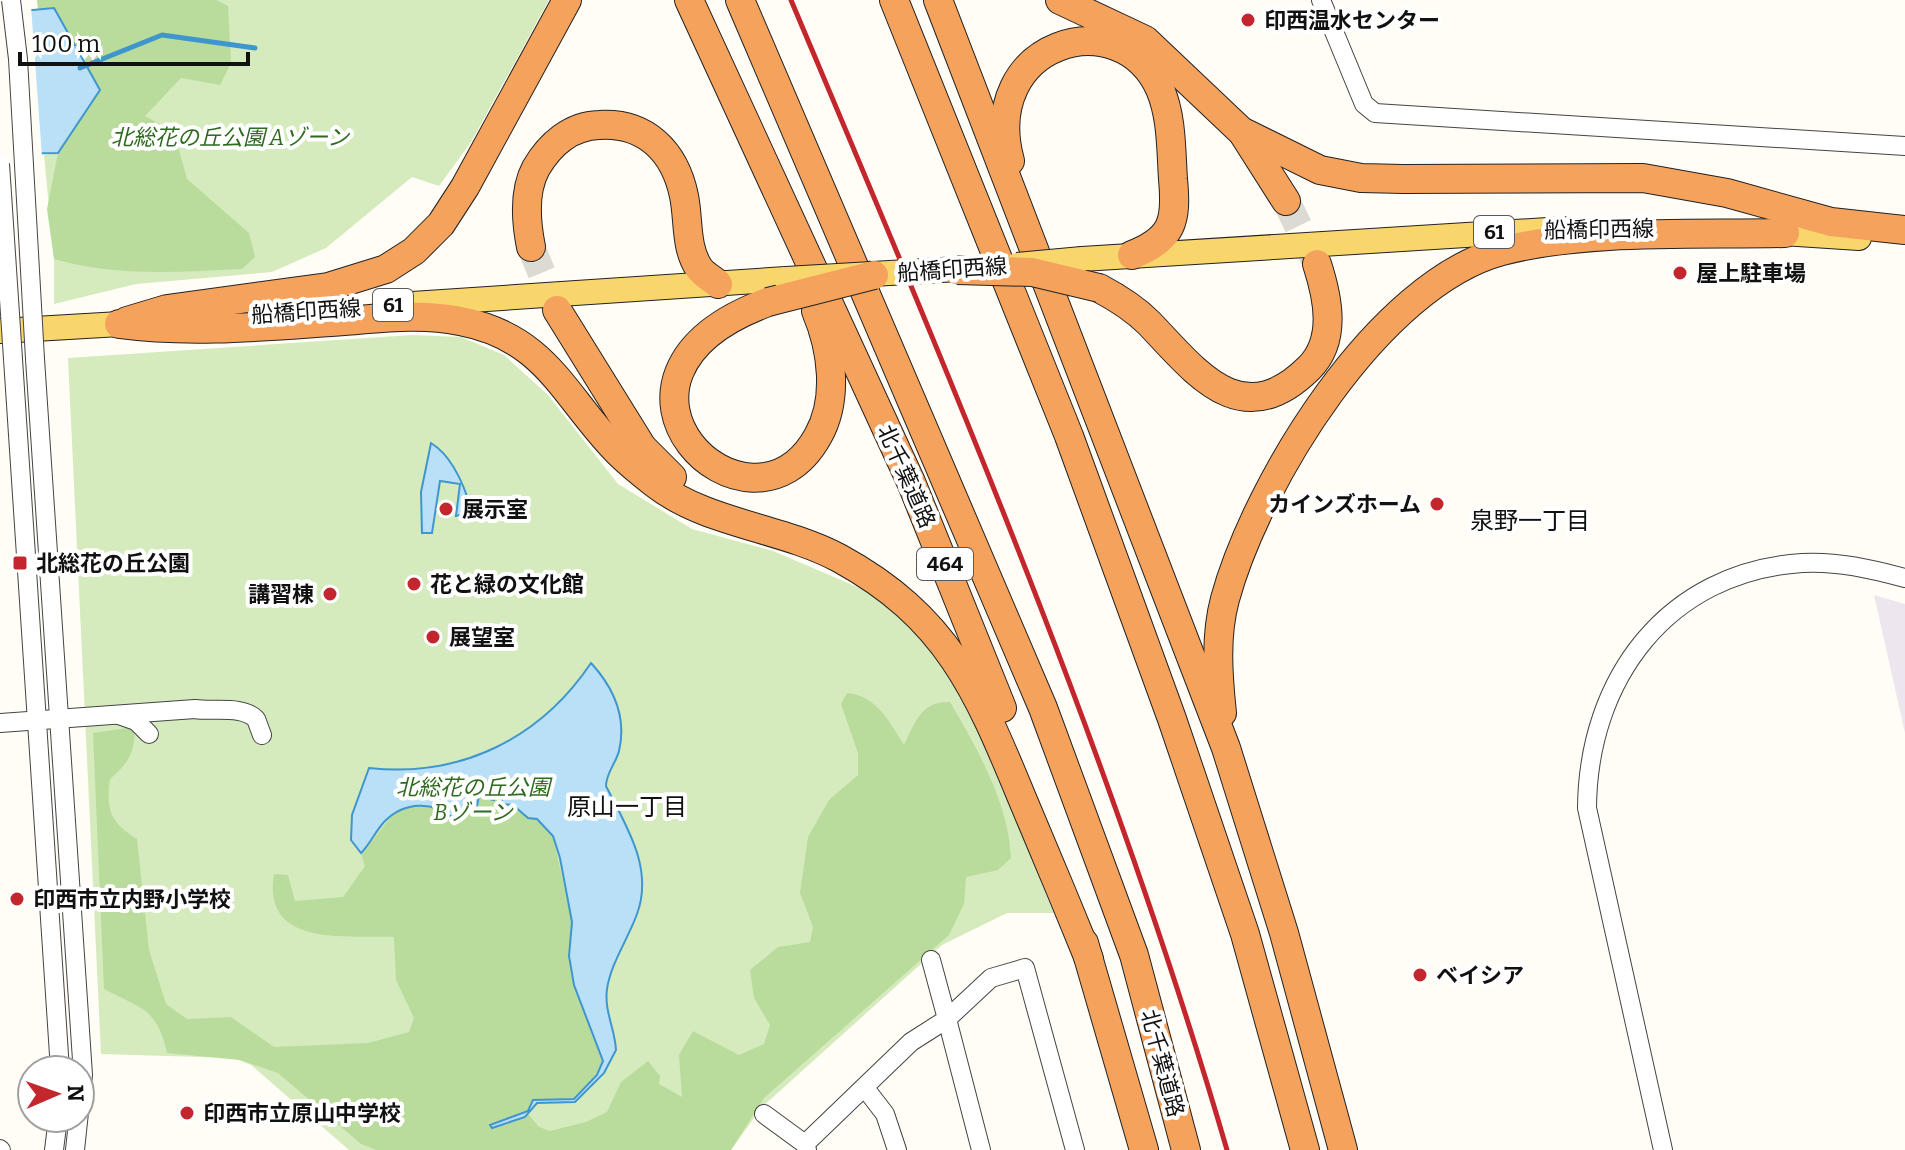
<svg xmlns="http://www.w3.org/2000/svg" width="1905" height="1150" font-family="Bitter,'Noto Sans JP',serif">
  <rect width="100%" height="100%" fill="#fffdf5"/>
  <polygon fill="#eee6ef" points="1874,595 1905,604 1905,733"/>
  <g fill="#d5ebbd">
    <polygon points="47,0 549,0 471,142 439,186 412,177 326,248 272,272 136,284 54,304 54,259 44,155 58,153"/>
    <polygon points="412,335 461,337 504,355 548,395 618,484 692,529 773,551 876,595 913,628 964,694 1054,913 1007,913 942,945 762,1107 731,1150 349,1150 251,1065 234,1058 101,1054 68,358"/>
  </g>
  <g fill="#b9dc9c">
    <path d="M37 0H216L228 6 231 63 220 85 181 78 145 116 174 132 187 179 249 233 255 257 242 269C178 272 116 277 54 259L47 209 58 153 100 90 54 9 38 10Z"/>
    <path d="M847 693C877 696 889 721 904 745 916 721 921 701 950 702 977 748 1009 804 1011 858L998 870 966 877 964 904 949 935 764 1098 731 1150H376L361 1144 278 1073 240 1060 167 1053C157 1008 142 1009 104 989L93 733 134 727C136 751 128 764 110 779 106 810 110 822 137 839L149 950 166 1004 187 1019 231 1017 274 1047 368 1043 409 1032 414 1018 396 980 394 937C345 935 262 948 274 874L288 875 295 901 343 897 365 866 361 853C394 821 389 794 447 810L449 816 463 810 467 804 469 810 477 806 479 796 494 800 496 796H504L501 801 537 819 553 836 572 922 569 956 574 985 603 1060 597 1075 574 1099H536L528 1111 491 1125 492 1128 529 1115 539 1127 550 1131 586 1122 607 1112 621 1082 648 1061 660 1076 659 1084 682 1097 679 1055 693 1031 739 1055 764 1044 770 1025 754 998 750 970 778 947 810 942 813 927 800 893 808 837 829 800 858 775V753L841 704Z"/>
  </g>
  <g fill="#b9e0f7" stroke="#3f96cf" stroke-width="2">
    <polygon points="54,8 100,90 58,153 0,154 0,13"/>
    <path d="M431 443C452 456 465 487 472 512L456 516 460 484 440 481 432 533H422L421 492Z"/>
    <path d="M591 663C613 687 627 717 619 751 616 763 606 773 606 786 626 826 654 868 637 914 628 939 611 963 607 989 604 1011 615 1029 616 1050L604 1073 575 1102 537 1103 525 1117 492 1128 490 1125 528 1111 533 1100 574 1099 597 1075 603 1061 574 985 569 956 572 922 560 858 553 836 537 819 528 818 513 805 501 804 503 796H496L494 800 479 796 477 806 469 810 467 804 453 818C435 802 405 800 384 822 375 832 370 844 361 853L351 840 352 815 369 768C460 778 540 739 591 663Z"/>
  </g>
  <polygon fill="#fffdf5" points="31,6 42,157 0,158 0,9"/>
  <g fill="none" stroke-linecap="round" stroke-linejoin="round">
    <polyline stroke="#3f96cf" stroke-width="5" points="80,68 162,35 255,48"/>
    <g stroke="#dbdad3" stroke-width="28" stroke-dasharray="28 14" stroke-linecap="butt">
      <polyline points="1286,201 1317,264"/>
      <polyline points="531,247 557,310"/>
    </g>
    <g stroke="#444" stroke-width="20">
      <g id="minor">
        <polyline points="1321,0 1364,104 1375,113 1905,146"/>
        <polyline points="13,359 60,1070"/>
        <polyline points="35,359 83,1075 75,1150"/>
        <polyline points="119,715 136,721 149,734"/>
        <path d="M0 723 195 709C214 712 242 705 256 719L262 735"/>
        <polyline points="865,1088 885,1114 897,1150"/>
        <polyline points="764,1114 805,1144 807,1150"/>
        <polyline points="805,1144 911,1042 947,1019 931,960"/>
        <polyline points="0,1149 1,1150"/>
        <polyline points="54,1150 58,1118"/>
        <polyline points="981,1150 947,1019 991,978 1025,968 1075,1150"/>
        <path d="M1663 1150 1587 808C1588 679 1667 572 1802 563 1838 561 1871 569 1905 578"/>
      </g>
    </g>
    <g stroke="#222" stroke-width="26">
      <g id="major">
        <polyline points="1768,232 1859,238"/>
        <polyline points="1082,259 1563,229"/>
        <polyline points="397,305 786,279"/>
        <polyline points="0,331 137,323"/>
      </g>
    </g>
    <g stroke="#222" stroke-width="30">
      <g id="highway">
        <polyline points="689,0 911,482 1002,708"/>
        <polyline points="740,0 1043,708 1134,955 1186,1150"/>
        <polyline points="894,0 1069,436 1172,719 1245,934 1305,1150"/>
        <polyline points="938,0 1226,748 1284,933 1343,1150"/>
        <polyline points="1060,0 1145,40 1241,131 1320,170 1361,178 1403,179 1643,178 1727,193 1831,222 1905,230"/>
        <polyline points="1244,135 1286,201"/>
        <path d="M1010 161C978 42 1120 0 1160 89 1172 117 1171 150 1173 179 1177 221 1173 239 1132 255"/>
        <path d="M531 247C526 222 524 190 536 168 550 144 571 126 599 125 646 122 675 152 684 196 689 220 685 247 699 268 703 274 712 279 718 284"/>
        <path d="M1099 288C1118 298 1134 308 1149 323 1196 372 1241 435 1309 368 1337 340 1328 298 1317 264"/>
        <path d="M768 302C562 378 750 559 818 436 839 399 832 349 816 311"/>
        <polyline points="557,310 642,447 672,477"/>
        <polyline points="127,321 167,309 328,287 386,269 414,251 441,224 465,187 567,0"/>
        <path d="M119 324C193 334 269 326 344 321 383 318 423 313 460 321 545 337 562 393 615 449 626 461 640 472 654 483 706 524 781 527 839 558 947 617 977 689 1022 798 1045 852 1067 905 1089 959"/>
        <path d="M1222 713C1218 675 1215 636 1225 599 1257 482 1378 284 1502 251 1586 229 1697 235 1785 233"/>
        <polyline points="1084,943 1144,1150"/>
      </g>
    </g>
    <use href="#minor" stroke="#fff" stroke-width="18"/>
    <use href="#major" stroke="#f9d66b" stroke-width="24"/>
    <use href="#highway" stroke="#f5a25d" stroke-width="28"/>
    <path stroke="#c4262e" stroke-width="5" d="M791 0C950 378 1112 755 1227 1150"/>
    <g stroke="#444" stroke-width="20" stroke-linecap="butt">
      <g id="minor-bridge">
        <polyline points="11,0 18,59 35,359"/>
        <polyline points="0,164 13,359"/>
      </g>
    </g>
    <g stroke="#222" stroke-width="26" stroke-linecap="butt">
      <g id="major-bridge">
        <polyline points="1017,265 1082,259"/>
        <polyline points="786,279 976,268"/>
      </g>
    </g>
    <g stroke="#222" stroke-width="30" stroke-linecap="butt">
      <g id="highway-bridge">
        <polyline points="957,270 1032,272 1099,288"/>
        <polyline points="768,302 874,275"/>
      </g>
    </g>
    <use href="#minor-bridge" stroke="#fff" stroke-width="18"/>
    <use href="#major-bridge" stroke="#f9d66b" stroke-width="24"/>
    <use href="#highway-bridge" stroke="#f5a25d" stroke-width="28"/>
  </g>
  <g fill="#c4262e" stroke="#fff" stroke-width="3">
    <circle cx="1248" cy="20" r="8"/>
    <circle cx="1680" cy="273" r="8"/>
    <circle cx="1437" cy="504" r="8"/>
    <circle cx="446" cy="509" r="8"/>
    <rect x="12" y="555" width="16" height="16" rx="4"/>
    <circle cx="414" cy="584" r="8"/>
    <circle cx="330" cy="594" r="8"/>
    <circle cx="433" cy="637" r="8"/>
    <circle cx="17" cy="899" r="8"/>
    <circle cx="1420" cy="975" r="8"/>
    <circle cx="187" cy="1113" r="8"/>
  </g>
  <g text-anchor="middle" stroke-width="8" stroke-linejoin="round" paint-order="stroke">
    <g fill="#fff" stroke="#585858" stroke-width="2">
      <rect x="1474" y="216" width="40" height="32" rx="6"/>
      <rect x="373" y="289" width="40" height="32" rx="6"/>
      <rect x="917" y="548" width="56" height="32" rx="6"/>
    </g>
    <g font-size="20" font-weight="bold" fill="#111">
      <text x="1494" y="239">61</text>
      <text x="393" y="312">61</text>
      <text x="945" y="571">464</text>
    </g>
    <g font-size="22" font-weight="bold" fill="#111" stroke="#fff" text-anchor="start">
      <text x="1264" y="28">印西温水センター</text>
      <text x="1696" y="281">屋上駐車場</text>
      <text x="1421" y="512" text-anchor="end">カインズホーム</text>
      <text x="462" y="517">展示室</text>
      <text x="36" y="571">北総花の丘公園</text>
      <text x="430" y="592">花と緑の文化館</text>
      <text x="314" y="602" text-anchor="end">講習棟</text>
      <text x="449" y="645">展望室</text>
      <text x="33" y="907">印西市立内野小学校</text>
      <text x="1436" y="983">ベイシア</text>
      <text x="203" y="1121">印西市立原山中学校</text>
    </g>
    <g font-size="22" font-style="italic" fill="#2f6b1f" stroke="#fff">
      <text x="230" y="145">北総花の丘公園 Aゾーン</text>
      <text x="473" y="795">北総花の丘公園<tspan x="473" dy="25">Bゾーン</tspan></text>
    </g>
    <g font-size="22" fill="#111" stroke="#fff">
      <text transform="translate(1599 229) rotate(-1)" y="8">船橋印西線</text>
      <text transform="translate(952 269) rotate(-4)" y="8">船橋印西線</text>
      <text transform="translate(306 311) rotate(-4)" y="8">船橋印西線</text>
      <text transform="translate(907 476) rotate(66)" y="8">北千葉道路</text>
      <text transform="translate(1163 1063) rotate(75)" y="8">北千葉道路</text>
    </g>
    <g font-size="24" fill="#111" stroke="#fff">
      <text x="1530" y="529">泉野一丁目</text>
      <text x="627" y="815">原山一丁目</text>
    </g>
  </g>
  <g transform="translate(56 1094) rotate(88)"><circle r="38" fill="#ffffff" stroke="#a0a0a0" stroke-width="2"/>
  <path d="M0-6L14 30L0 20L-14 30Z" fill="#c4262e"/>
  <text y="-12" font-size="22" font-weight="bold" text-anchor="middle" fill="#111111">N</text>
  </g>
  <path d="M20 52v12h228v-12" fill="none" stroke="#111111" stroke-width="4"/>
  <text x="32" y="52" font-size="24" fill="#111111" stroke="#ffffff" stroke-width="6" paint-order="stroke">100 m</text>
</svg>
